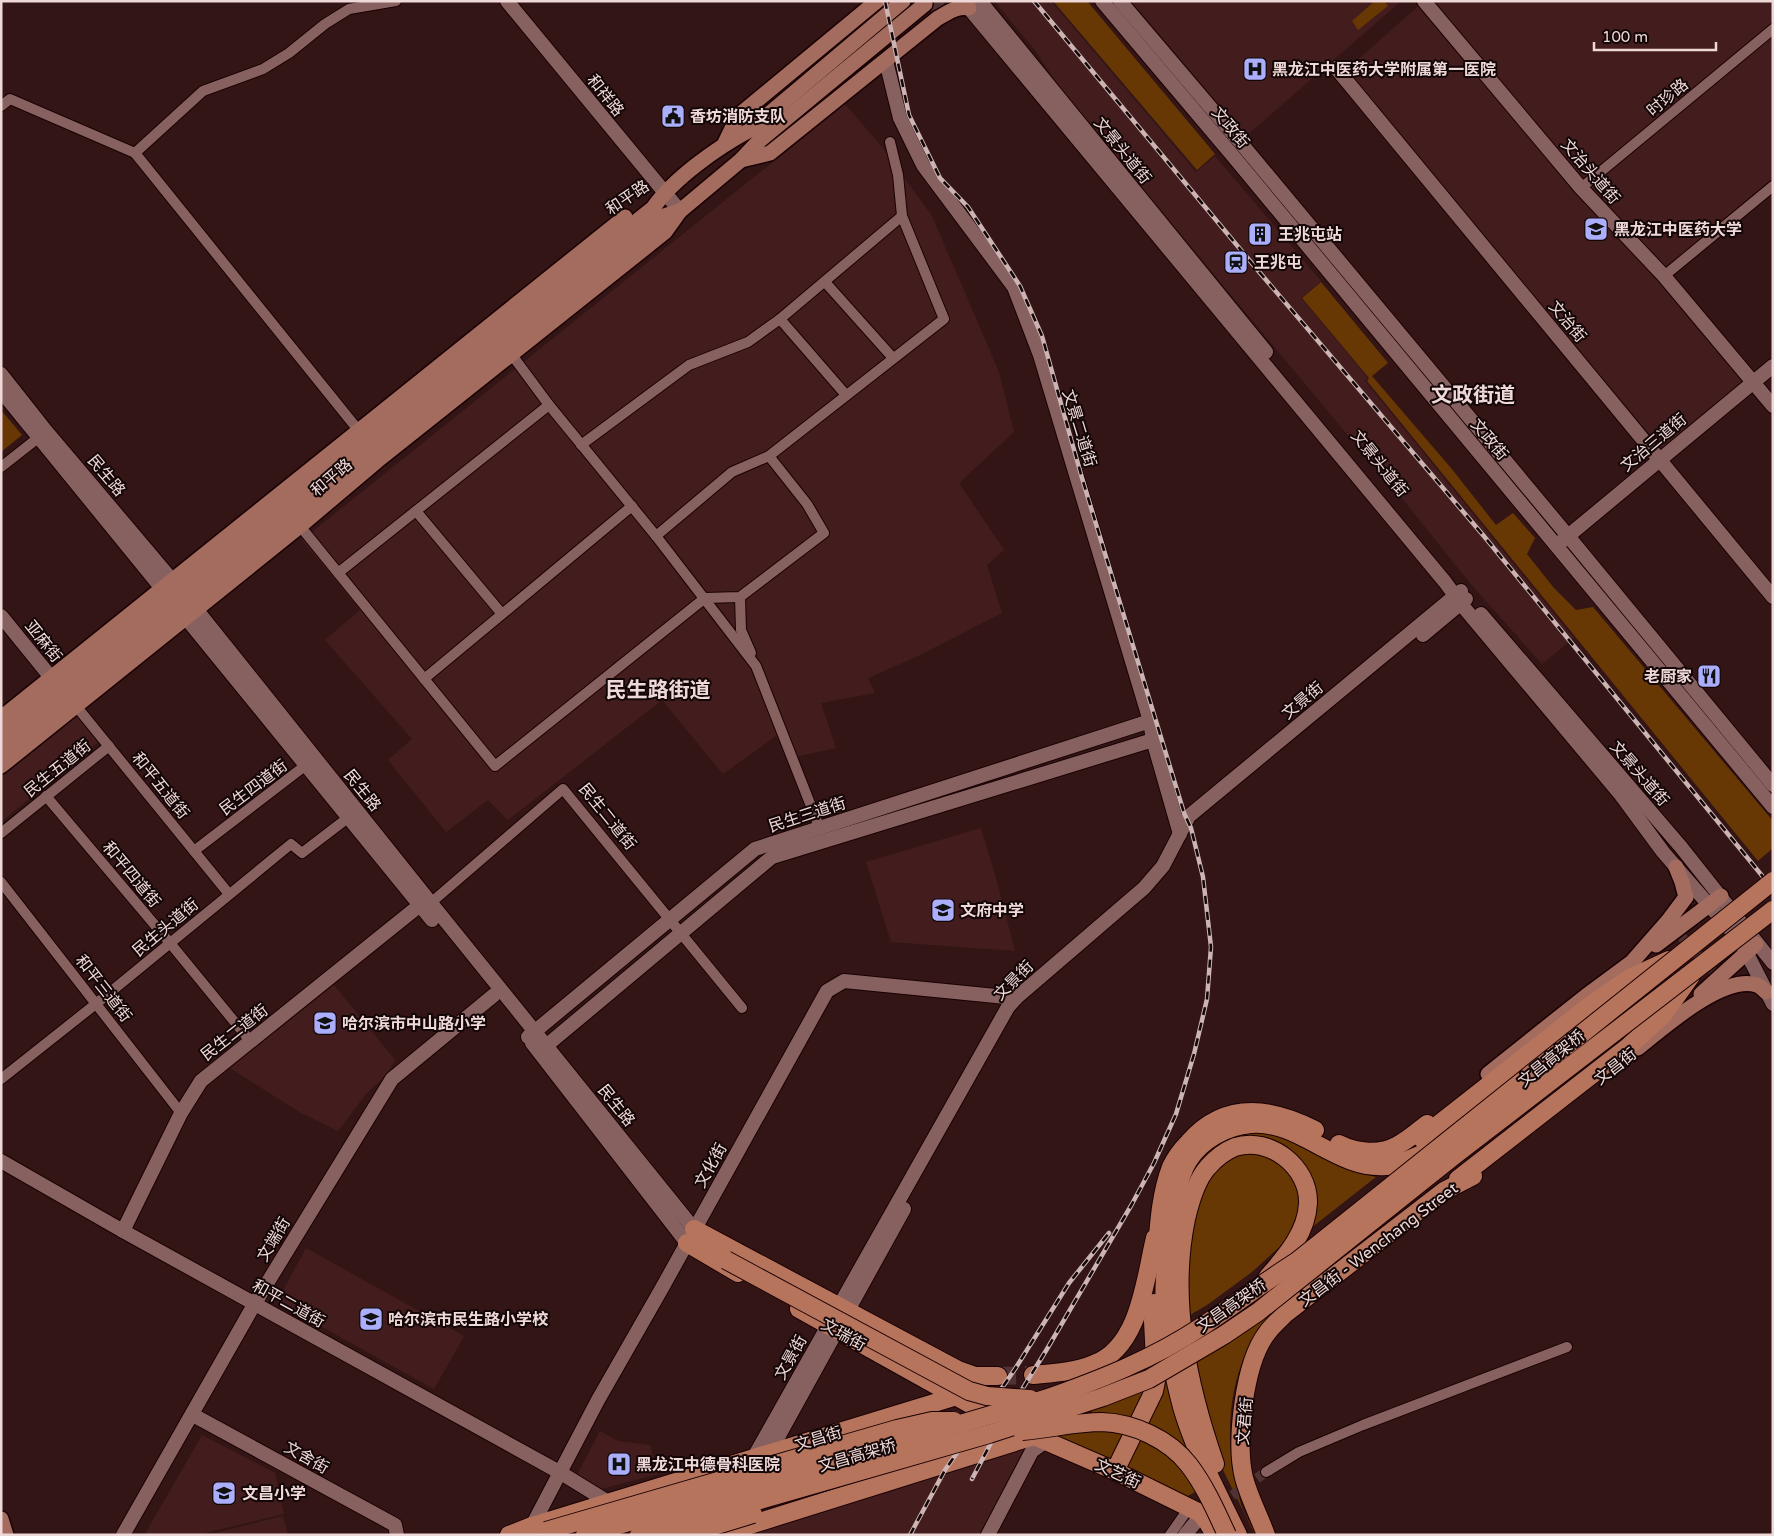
<svg xmlns="http://www.w3.org/2000/svg" width="1774" height="1536" font-family="'Varela Round','Noto Sans SC',sans-serif">
  <rect width="100%" height="100%" fill="#341516"/>
  <g fill="#431d1e">
    <polygon points="994,1 1051,1 1196,172 1215,156 1321,281 1301,298 1368,378 1365,381 1574,638 1542,664 1469,582 1381,472 1366,457 1066,97 1035,50"/>
    <polygon points="1131,1 1401,1 1245,137"/>
    <polygon points="1424,1 1773,1 1773,181 1658,277 1745,380 1662,449 1345,71"/>
    <polygon points="845,104 882,147 932,216 999,372 1014,432 959,483 1004,550 987,565 1002,613 916,657 868,678 875,693 821,703 836,748 790,758 776,736 723,774 662,700 508,820 488,800 446,832 388,760 412,739 325,640 360,610 302,540"/>
    <polygon points="74,712 98,742 1,822 1,771"/>
    <polygon points="981,828 996,878 1015,951 891,942 866,862"/>
    <polygon points="334,985 395,1060 387,1074 366,1094 338,1131 301,1113 230,1068"/>
    <polygon points="306,1248 464,1336 434,1389 277,1302"/>
    <polygon points="600,1431 618,1441 650,1445 658,1474 601,1489 577,1475"/>
    <polygon points="1030,1434 1032,1451 988,1535 729,1535"/>
    <polygon points="202,1435 275,1473 284,1514 197,1535 146,1535 145,1534"/>
    <polygon points="283,1516 288,1535 207,1535"/>
  </g>
  <g fill="#683804">
    <polygon points="1053,1 1087,1 1215,154 1197,170"/>
    <polygon points="1375,1 1384,1 1388,6 1358,30 1352,21"/>
    <polygon points="1321,282 1388,363 1372,376 1451,468 1496,525 1513,513 1535,538 1527,554 1554,588 1576,610 1593,607 1773,821 1773,848 1758,861 1367,381 1369,378 1302,298"/>
    <polygon points="1,410 22,435 1,452"/>
    <path d="M1253 1131 1282 1136 1342 1167 1376 1177 1311 1228 1315 1206 1282 1148 1203 1159 1190 1178 1183 1196C1189 1171 1201 1148 1226 1137 1234 1133 1245 1133 1253 1131Z"/>
    <polygon points="1261,1153 1283,1164 1299,1189 1300,1217 1286,1241 1252,1272 1207,1305 1185,1318 1184,1302 1196,1201 1220,1163 1239,1154"/>
    <path d="M1281 1302C1267 1318 1254 1334 1246 1353 1225 1399 1226 1456 1241 1504 1244 1514 1252 1525 1255 1535L1224 1472 1209 1436 1192 1364Z"/>
    <polygon points="1170,1375 1195,1457 1146,1426 1161,1379"/>
    <polygon points="1149,1386 1135,1421 1112,1415 1092,1413 1092,1410"/>
    <polygon points="1069,1426 1128,1433 1115,1454 1108,1459 1083,1447 1060,1440 1043,1430"/>
    <path d="M1141 1437C1167 1452 1179 1463 1195 1489V1492L1186 1497 1123 1465Z"/>
  </g>
  <g fill="none" stroke-linecap="round" stroke-linejoin="round">
    <g stroke="#503233" stroke-width="10" stroke-dasharray="10 5" stroke-linecap="butt">
      <polyline points="1672,926 1722,982"/>
      <polyline points="1220,1504 1266,1472"/>
    </g>
    <polyline stroke="#503233" stroke-width="14" stroke-dasharray="14 7" stroke-linecap="butt" points="932,11 943,1"/>
    <polyline stroke="#503233" stroke-width="18" stroke-dasharray="18 9" stroke-linecap="butt" points="998,1376 1033,1375"/>
    <g stroke="#1a0103" stroke-width="12">
      <g id="street">
        <polyline points="1,106 10,99 135,153 203,91 263,69 289,53 325,24 349,9 396,1"/>
        <polyline points="135,153 359,431"/>
        <polyline points="1581,188 1773,29"/>
        <polyline points="1664,276 1773,186"/>
        <polyline points="825,282 893,358"/>
        <polyline points="780,319 846,395"/>
        <polyline points="512,355 549,405 656,536 756,666 820,829"/>
        <polyline points="581,445 689,365 748,342 780,319 902,216"/>
        <polyline points="769,456 944,319 902,216 898,175 890,142"/>
        <polyline points="1,467 38,438"/>
        <polyline points="416,511 502,614"/>
        <polyline points="300,526 495,766 705,598 740,597 824,533 807,504 769,456 732,472 656,536"/>
        <polyline points="338,573 549,405"/>
        <polyline points="740,597 741,630 751,653"/>
        <polyline points="424,679 632,506"/>
        <polyline points="72,701 229,894"/>
        <polyline points="46,796 170,943 251,1042"/>
        <polyline points="1,833 109,746"/>
        <polyline points="194,851 306,765"/>
        <polyline points="1,882 181,1113"/>
        <polyline points="426,907 563,789 742,1008"/>
        <polyline points="1,1079 97,1003 291,844 302,853 349,817"/>
        <polyline points="1266,1472 1299,1452 1363,1425 1567,1347"/>
        <polyline points="1170,1535 1189,1508"/>
      </g>
    </g>
    <g stroke="#1a0103" stroke-width="16">
      <g id="secondary">
        <polyline points="507,1 680,211"/>
        <polyline points="963,1 1445,582 1461,604 1621,795 1663,852 1741,942 1773,1004"/>
        <polyline points="980,1 1266,352"/>
        <polyline points="1102,1 1233,156 1773,807"/>
        <polyline points="1120,1 1245,148 1568,536 1773,785"/>
        <polyline points="1424,1 1581,188 1664,276 1773,406"/>
        <polyline points="886,61 900,118 923,165 1014,287 1040,355 1150,721 1153,740 1180,834"/>
        <polyline points="1336,68 1773,597"/>
        <polyline points="1,374 46,431 188,599 431,903 694,1229"/>
        <polyline points="1,391 432,920"/>
        <polyline points="1562,541 1773,366"/>
        <polyline points="1481,614 1681,847 1773,963"/>
        <polyline points="1,616 58,686"/>
        <polyline points="1423,635 1466,599"/>
        <polyline points="528,1037 755,849 1150,721"/>
        <polyline points="532,1043 687,1243"/>
        <polyline points="540,1051 772,857 1153,740"/>
        <polyline points="1,1161 123,1231 561,1473 613,1505"/>
        <polyline points="123,1231 181,1113 201,1081 420,905"/>
        <polyline points="193,1415 395,1525 397,1535"/>
        <polyline points="767,1457 904,1209"/>
        <polyline points="750,1464 1008,1007 1016,998 1144,888 1163,866 1189,816 1461,591"/>
        <polyline points="532,1526 598,1400 662,1288 827,991 844,981 1016,998"/>
        <polyline points="123,1535 255,1303 392,1079 494,995"/>
        <polyline points="988,1535 1032,1451 1046,1441"/>
        <polyline points="1185,1535 1199,1518"/>
      </g>
    </g>
    <g stroke="#1a0103" stroke-width="18">
      <g id="primary">
        <polyline points="725,143 738,116 877,1"/>
        <path d="M741 160 770 153 938 18C949 12 957 6 969 8"/>
        <polyline points="1,718 625,217"/>
        <path d="M1 736 169 597 653 208C674 178 718 147 750 130L903 1"/>
        <polyline points="1,750 291,515 505,345 661,217 680,211 741,160 759,141 925,4"/>
        <polyline points="1,766 300,526 377,461 665,232 680,211"/>
        <polyline points="1656,945 1721,896"/>
        <polyline points="1701,994 1756,944"/>
        <path d="M1638 1048C1663 1028 1723 974 1757 985 1760 986 1764 990 1766 992"/>
        <polyline points="1488,1074 1586,996 1632,962 1668,921 1686,897 1682,882 1676,867"/>
        <polyline points="1,1519 6,1535"/>
      </g>
    </g>
    <g stroke="#1a0103" stroke-width="20">
      <g id="highway">
        <polyline points="1421,1138 1593,1003 1630,978 1669,960"/>
        <path d="M1339 1144C1357 1153 1380 1155 1398 1145 1408 1140 1418 1131 1427 1124"/>
        <polyline points="1458,1179 1629,1046 1663,1015 1691,976"/>
        <polyline points="694,1229 958,1370 975,1376 998,1376"/>
        <polyline points="687,1243 738,1273"/>
        <path d="M1157 1250C1159 1222 1161 1193 1171 1167 1175 1158 1182 1149 1189 1142 1225 1101 1270 1107 1315 1130"/>
        <polyline points="799,1309 1002,1422 1115,1471 1200,1513 1208,1523 1215,1535"/>
        <path d="M1033 1375C1054 1373 1075 1372 1094 1364 1140 1347 1145 1279 1155 1238"/>
        <path d="M1215 1464C1188 1386 1169 1301 1186 1219 1190 1202 1196 1180 1208 1167 1215 1159 1225 1151 1235 1147 1270 1136 1309 1167 1308 1203 1307 1233 1285 1257 1267 1278"/>
        <polyline points="1115,1471 1154,1391 1156,1381 1153,1321 1154,1303"/>
        <polyline points="509,1535 532,1526 957,1396"/>
        <polyline points="718,1535 1034,1436"/>
        <path d="M1238 1535C1218 1493 1195 1452 1182 1407 1175 1380 1168 1349 1165 1321 1162 1286 1170 1191 1188 1161 1201 1140 1226 1126 1251 1124 1300 1120 1336 1170 1386 1166 1398 1166 1423 1153 1435 1148"/>
        <path d="M1266 1535C1259 1516 1249 1497 1244 1478 1235 1442 1244 1363 1267 1333 1272 1326 1279 1320 1285 1314L1444 1191 1473 1176"/>
      </g>
    </g>
    <use href="#street" stroke="#876160" stroke-width="10"/>
    <use href="#secondary" stroke="#876160" stroke-width="14"/>
    <use href="#primary" stroke="#a36c5e" stroke-width="15"/>
    <use href="#highway" stroke="#b6745d" stroke-width="18"/>
    <g stroke="#cbb4b3" stroke-width="4.5">
      <g id="rail">
        <polyline points="885,1 909,115 940,178 968,207 1020,286 1042,336 1082,478 1184,813 1191,828 1203,877 1211,947 1207,999 1194,1054 1176,1114 1154,1163 1132,1204 1047,1349 1002,1422 972,1479"/>
        <polyline points="1034,1 1255,267 1483,535 1773,889"/>
        <polyline points="910,1535 945,1470 1015,1369 1069,1283 1109,1233"/>
      </g>
    </g>
    <use href="#rail" stroke="#130606" stroke-width="2.5" stroke-dasharray="8" stroke-linecap="butt"/>
    <g stroke="#1a0103" stroke-width="20" stroke-linecap="butt">
      <g id="highway-bridge">
        <polyline points="726,1260 969,1391 987,1396 1030,1399"/>
        <path d="M1022 1431C1049 1429 1075 1422 1102 1422 1133 1423 1169 1439 1189 1465 1205 1486 1216 1511 1227 1535"/>
        <polyline points="546,1531 897,1429 932,1421 954,1421"/>
        <path d="M585 1535 1045 1399C1099 1380 1153 1359 1201 1327 1233 1306 1264 1282 1296 1262L1773 881"/>
        <polyline points="639,1535 989,1434 1103,1397 1149,1379 1224,1335 1258,1312 1455,1155 1773,910"/>
        <polyline points="684,1535 753,1514"/>
      </g>
    </g>
    <use href="#highway-bridge" stroke="#b6745d" stroke-width="18"/>
  </g>
  <defs>
    <g id="hospital-square" transform="scale(1.25)"><rect x="-9" y="-9" width="18" height="18" rx="4" fill="#abaffb" stroke="#130606"/><path d="M-5-5h3v3.5h4V-5h3V5h-3V1.5h-4V5h-3Z" fill="#111"/></g>
    <g id="civic-square" transform="scale(1.25)"><rect x="-9" y="-9" width="18" height="18" rx="4" fill="#abaffb" stroke="#130606"/><path d="M-.6-6.5H3V-4.5H.6V-3L4-1V1h2V6H-6V1h2V-1L-.6-3ZM-1.2 2.5V6h2.4V2.5Z" fill="#111"/></g>
    <g id="university-square" transform="scale(1.25)"><rect x="-9" y="-9" width="18" height="18" rx="4" fill="#abaffb" stroke="#130606"/><path d="M0-5L7-2L0 1L-7-2ZM-4 1L0 2.5L4 1V4Q0 6-4 4Z" fill="#111"/></g>
    <g id="building-square" transform="scale(1.25)"><rect x="-9" y="-9" width="18" height="18" rx="4" fill="#abaffb" stroke="#130606"/><path d="M-4-6H4V6H1V3H-1V6H-4ZM-2.5-4.3h1.7v1.8h-1.7ZM.8-4.3h1.7v1.8H.8ZM-2.5-1h1.7V.8h-1.7ZM.8-1h1.7V.8H.8Z" fill="#111"/></g>
    <g id="station-square" transform="scale(1.25)"><rect x="-9" y="-9" width="18" height="18" rx="4" fill="#abaffb" stroke="#130606"/><path d="M-3-6H3Q5-6 5-4V2Q5 4 3 4L4.5 6H3L1.5 4h-3L-3 6H-4.5L-3 4Q-5 4-5 2V-4Q-5-6-3-6ZM-3.5-4v3h7v-3ZM-3.5 1v1.5H-2V1ZM2 1v1.5H3.5V1Z" fill="#111"/></g>
    <g id="restaurant-square" transform="scale(1.25)"><rect x="-9" y="-9" width="18" height="18" rx="4" fill="#abaffb" stroke="#130606"/><path d="M-5-6h1v4h1v-4h1v4h1v-4h1v5L-1.5 .5V6h-2V.5L-5-1ZM5-6V6H3V1.5H1.5Q1.5-4 5-6Z" fill="#111"/></g>
    <g id="school-square" transform="scale(1.25)"><rect x="-9" y="-9" width="18" height="18" rx="4" fill="#abaffb" stroke="#130606"/><path d="M0-5L7-2L0 1L-7-2ZM-4 1L0 2.5L4 1V4Q0 6-4 4Z" fill="#111"/></g>
  </defs>
  <g fill-rule="evenodd">
    <use href="#hospital-square" x="1255" y="69"/>
    <use href="#civic-square" x="673" y="116"/>
    <use href="#university-square" x="1596" y="229"/>
    <use href="#building-square" x="1260" y="234"/>
    <use href="#station-square" x="1236" y="262"/>
    <use href="#restaurant-square" x="1709" y="676"/>
    <use href="#school-square" x="943" y="910"/>
    <use href="#school-square" x="325" y="1023"/>
    <use href="#school-square" x="371" y="1319"/>
    <use href="#hospital-square" x="619" y="1464"/>
    <use href="#school-square" x="224" y="1493"/>
  </g>
  <g text-anchor="middle" stroke-width="4" stroke-linejoin="round" paint-order="stroke">
    <g font-size="16" font-weight="bold" fill="#efd9d8" stroke="#130606" text-anchor="start">
      <text x="1272" y="75">黑龙江中医药大学附属第一医院</text>
      <text x="690" y="122">香坊消防支队</text>
      <text x="1614" y="235">黑龙江中医药大学</text>
      <text x="1278" y="240">王兆屯站</text>
      <text x="1254" y="268">王兆屯</text>
      <text x="1692" y="682" text-anchor="end">老厨家</text>
      <text x="960" y="916">文府中学</text>
      <text x="342" y="1029">哈尔滨市中山路小学</text>
      <text x="388" y="1325">哈尔滨市民生路小学校</text>
      <text x="636" y="1470">黑龙江中德骨科医院</text>
      <text x="242" y="1499">文昌小学</text>
    </g>
    <g font-size="16" fill="#efd9d8" stroke="#130606">
      <text transform="translate(606 95) rotate(51)" y="6">和祥路</text>
      <text transform="translate(1667 97) rotate(-40)" y="6">时珍路</text>
      <text transform="translate(1231 127) rotate(50)" y="6">文政街</text>
      <text transform="translate(1123 150) rotate(51)" y="6">文景头道街</text>
      <text transform="translate(1591 171) rotate(49)" y="6">文治头道街</text>
      <text transform="translate(627 197) rotate(-34)" y="6">和平路</text>
      <text transform="translate(1568 321) rotate(50)" y="6">文治街</text>
      <text transform="translate(1080 428) rotate(73)" y="6">文景二道街</text>
      <text transform="translate(1490 439) rotate(50)" y="6">文政街</text>
      <text transform="translate(1653 442) rotate(-40)" y="6">文治三道街</text>
      <text transform="translate(1380 463) rotate(51)" y="6">文景头道街</text>
      <text transform="translate(107 475) rotate(50)" y="6">民生路</text>
      <text transform="translate(331 477) rotate(-40)" y="6">和平路</text>
      <text transform="translate(44 641) rotate(51)" y="6">亚麻街</text>
      <text transform="translate(1302 700) rotate(-40)" y="6">文景街</text>
      <text transform="translate(57 768) rotate(-39)" y="6">民生五道街</text>
      <text transform="translate(1640 773) rotate(49)" y="6">文景头道街</text>
      <text transform="translate(161 785) rotate(51)" y="6">和平五道街</text>
      <text transform="translate(253 787) rotate(-37)" y="6">民生四道街</text>
      <text transform="translate(363 790) rotate(51)" y="6">民生路</text>
      <text transform="translate(807 814) rotate(-18)" y="6">民生三道街</text>
      <text transform="translate(608 816) rotate(51)" y="6">民生二道街</text>
      <text transform="translate(132 874) rotate(50)" y="6">和平四道街</text>
      <text transform="translate(165 927) rotate(-40)" y="6">民生头道街</text>
      <text transform="translate(1013 980) rotate(-45)" y="6">文景街</text>
      <text transform="translate(104 988) rotate(52)" y="6">和平三道街</text>
      <text transform="translate(234 1032) rotate(-38)" y="6">民生二道街</text>
      <text transform="translate(1551 1058) rotate(-39)" y="6">文昌高架桥</text>
      <text transform="translate(1615 1066) rotate(-38)" y="6">文昌街</text>
      <text transform="translate(617 1105) rotate(51)" y="6">民生路</text>
      <text transform="translate(710 1165) rotate(-61)" y="6">文化街</text>
      <text transform="translate(273 1239) rotate(-59)" y="6">文端街</text>
      <text transform="translate(1378 1244) rotate(-37)" y="6">文昌街 - Wenchang Street</text>
      <text transform="translate(289 1303) rotate(29)" y="6">和平二道街</text>
      <text transform="translate(1231 1305) rotate(-35)" y="6">文昌高架桥</text>
      <text transform="translate(844 1334) rotate(29)" y="6">文瑞街</text>
      <text transform="translate(790 1357) rotate(-61)" y="6">文景街</text>
      <text transform="translate(1244 1421) rotate(-85)" y="6">文君街</text>
      <text transform="translate(818 1438) rotate(-17)" y="6">文昌街</text>
      <text transform="translate(857 1455) rotate(-16)" y="6">文昌高架桥</text>
      <text transform="translate(307 1457) rotate(29)" y="6">文舍街</text>
      <text transform="translate(1118 1473) rotate(25)" y="6">文艺街</text>
    </g>
    <g font-size="21" font-weight="bold" fill="#efd9d8" stroke="#130606">
      <text x="1473" y="402">文政街道</text>
      <text x="658" y="697">民生路街道</text>
    </g>
  </g>
  <rect width="1774" height="1536" fill="none" stroke="#efd9d8" stroke-width="5"/>
  <path d="M1594 42v8h122v-8" fill="none" stroke="#efd9d8" stroke-width="2.5"/>
  <text x="1602" y="42" font-size="15" fill="#efd9d8" stroke="#130606" stroke-width="4" paint-order="stroke">100 m</text>
</svg>
